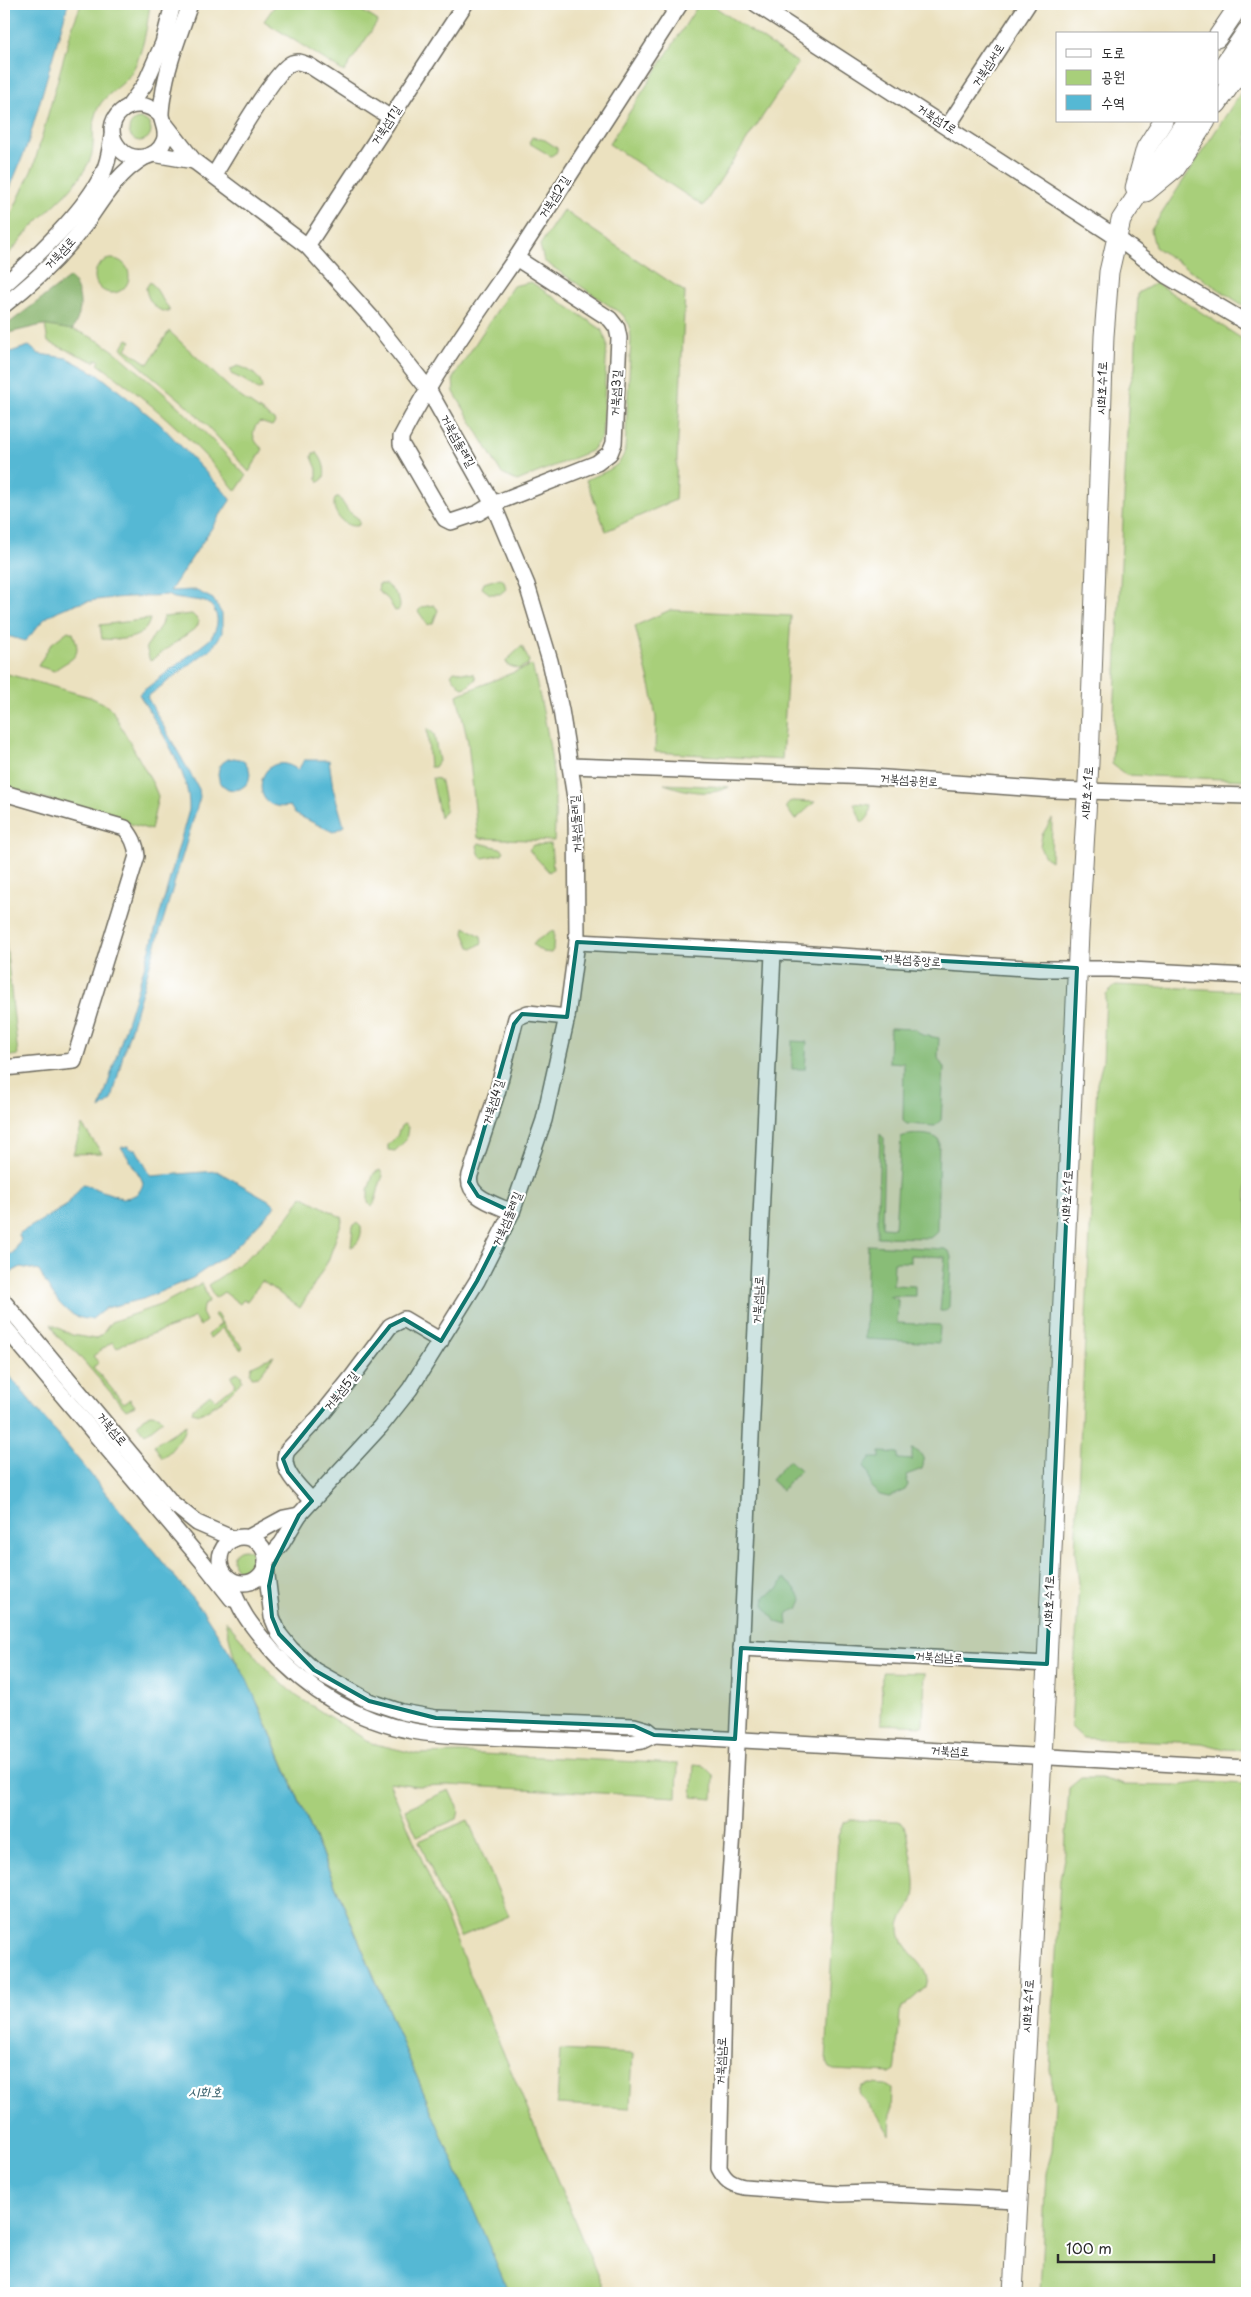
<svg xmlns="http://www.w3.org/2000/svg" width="1251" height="2297" font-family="'Playpen Sans','Poor Story',sans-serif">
  <rect width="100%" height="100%" fill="#fff"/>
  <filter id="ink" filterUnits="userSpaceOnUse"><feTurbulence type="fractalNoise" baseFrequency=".02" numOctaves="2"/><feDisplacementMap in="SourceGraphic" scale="10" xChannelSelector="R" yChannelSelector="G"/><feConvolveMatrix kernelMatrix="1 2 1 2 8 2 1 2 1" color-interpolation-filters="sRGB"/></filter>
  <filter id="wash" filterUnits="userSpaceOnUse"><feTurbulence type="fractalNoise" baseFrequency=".0096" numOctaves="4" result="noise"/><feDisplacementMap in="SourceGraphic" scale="20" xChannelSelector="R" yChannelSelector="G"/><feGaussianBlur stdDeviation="1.12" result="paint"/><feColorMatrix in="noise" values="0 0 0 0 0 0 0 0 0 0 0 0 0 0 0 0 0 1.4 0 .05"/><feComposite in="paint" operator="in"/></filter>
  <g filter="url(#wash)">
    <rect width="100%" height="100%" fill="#ebe1bf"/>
    <g fill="#a8cf7a" stroke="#6a7d52">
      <path d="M81 4H150C147 28 142 61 126 80 117 89 106 95 99 106 88 124 98 144 89 162 76 187 61 198 42 217 28 230 16 245 4 260V230L34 165 72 28Z"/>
      <polygon points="276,4 351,4 378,21 344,72 264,21"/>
      <polygon points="712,5 798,63 703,206 609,144 697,7"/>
      <polygon points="1247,83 1247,308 1155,247 1151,230"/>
      <circle cx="140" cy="130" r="11"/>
      <polygon points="532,137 545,140 557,148 557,152 551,156 529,143"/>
      <path d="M563 210 685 292 675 500 606 531 586 480C603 472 621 469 625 450L631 340 630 326 623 315 544 261 540 245Z"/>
      <circle cx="112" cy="276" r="17"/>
      <path d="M150 282C156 286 162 301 169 308V312C156 312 147 300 146 288Z"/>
      <polygon points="531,282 601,329 607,343 602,437 591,451 517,481 502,474 454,392 453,378 513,286"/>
      <polygon points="1156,283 1247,342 1247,780 1126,775 1112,764 1129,387 1135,369 1138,293"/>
      <path d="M45 325C61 326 78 330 93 338 110 346 125 360 139 372 178 404 212 439 246 476L236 491C194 440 152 403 98 364L100 361 97 359 95 362 48 342Z"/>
      <path d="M169 331 235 393 274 420 275 423 272 426 260 422C249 430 253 442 263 449L249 472C228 449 208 425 185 404 173 393 126 356 122 347L127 339 131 341 126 349 148 364Z"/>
      <path d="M238 366C249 369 262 377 262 389L258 390 244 380 231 374V369Z"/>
      <path d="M313 453H317C323 460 326 469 324 478L319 482 317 480V469L312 457Z"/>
      <path d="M336 497H339L348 511 359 519V525C345 531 328 509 336 497Z"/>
      <polygon points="500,578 504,581 506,589 500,594 490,594 482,588 484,583"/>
      <path d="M379 584H385C393 590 403 600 399 610L395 611 388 599 378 591Z"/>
      <polygon points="434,605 438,610 433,623 428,625 418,611 422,607"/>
      <polygon points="670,610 791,616 782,760 655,752 656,718 651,689 635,626"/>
      <polygon points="192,614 199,621 197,627 150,661 146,647 161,625 163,617"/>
      <path d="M150 619C145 641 120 640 102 639L100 625Z"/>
      <path d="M68 631 73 633C84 661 70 657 54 671L38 666 51 644Z"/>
      <polygon points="522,646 529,661 528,664 519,669 507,665 506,661"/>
      <path d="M532 665C547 723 559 781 554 841L478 838 468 742 457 695Z"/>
      <polygon points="454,671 474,674 476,679 467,687 462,688 451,675"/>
      <polygon points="4,673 90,697 103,703 112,710 153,784 158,796 151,830 4,786"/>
      <polygon points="427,728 434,734 439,761 435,767 430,767"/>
      <polygon points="432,778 439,779 441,782 446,809 440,818"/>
      <path d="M664 784 729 787C708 797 685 791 664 784Z"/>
      <polygon points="792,801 815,802 795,820 786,807 789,802"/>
      <polygon points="854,803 871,805 869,816 864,822 861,821"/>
      <polygon points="1052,819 1051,861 1045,857 1040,847 1042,835"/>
      <polygon points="479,843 500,848 504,851 502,854 483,858 480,856 477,846"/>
      <polygon points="551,844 553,869 549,872 529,850 533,845"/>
      <polygon points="4,925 18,1055 4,1057"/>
      <polygon points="465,927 481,936 482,943 474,948 470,947 464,933"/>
      <polygon points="551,931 554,932 553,950 551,953 543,952 533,945 536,941"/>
      <polygon points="1116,985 1247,991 1247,1750 1225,1749 1202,1743 1083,1738 1071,1727 1079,1583 1075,1552 1097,1083 1103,1062 1106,995"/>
      <polygon points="890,1028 915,1029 922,1035 939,1038 938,1058 944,1068 941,1120 935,1126 907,1124 903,1121 904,1063 889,1062"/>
      <polygon points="792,1041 807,1042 805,1069 792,1069"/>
      <polygon points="404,1124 408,1127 406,1140 395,1151 388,1150 388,1145 397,1136 401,1126"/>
      <polygon points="82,1125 102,1153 73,1154"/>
      <path d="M880 1134 884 1138 882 1227 895 1228 901 1137C910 1133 933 1133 939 1140L937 1232 930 1238 877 1237Z"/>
      <path d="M380 1170 383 1176C378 1185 377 1202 372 1206L368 1203V1190L374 1173Z"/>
      <path d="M302 1196 343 1218 328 1261 300 1308 262 1281 247 1301 243 1300 240 1304 224 1292 215 1298 208 1285C244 1262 281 1234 302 1196Z"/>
      <path d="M357 1223 361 1227C362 1235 359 1244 351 1247L353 1226Z"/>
      <polygon points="868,1245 945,1249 949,1251 951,1257 949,1307 945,1311 940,1311 945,1257 910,1255 910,1262 894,1262 893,1285 915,1286 915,1296 889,1296 898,1300 897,1323 940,1325 939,1343 865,1339"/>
      <polygon points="202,1283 209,1301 203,1306 202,1313 206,1321 200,1326 194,1317 187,1322 123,1344 117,1348 112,1342 93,1356 99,1363 93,1367 124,1403 130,1399 135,1406 126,1410 73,1349 58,1337 51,1324 72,1335 95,1339 101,1336 111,1322 160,1305"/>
      <polygon points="216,1313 225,1328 243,1347 241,1350 222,1328 210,1338 208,1335 221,1324 214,1315"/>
      <polygon points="274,1356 259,1376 252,1377 250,1373 252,1366"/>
      <polygon points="237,1372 241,1375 242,1381 222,1401 200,1414 192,1412 193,1408 210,1394 216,1400 236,1384 231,1377"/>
      <polygon points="151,1414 158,1415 163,1420 145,1434 137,1425 143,1418"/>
      <path d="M186 1425 185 1431C178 1440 172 1452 162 1458L154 1445Z"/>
      <path d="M912 1449C922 1452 926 1459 922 1469L906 1475 908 1485 905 1490 889 1497 880 1495 871 1487 869 1473 864 1466 870 1458H880V1452L898 1453V1459L912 1460Z"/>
      <polygon points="789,1460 800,1470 782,1490 771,1480"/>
      <circle cx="244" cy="1560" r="11"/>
      <polygon points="784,1578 794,1587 802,1600 798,1609 789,1612 787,1615 788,1625 776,1622 764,1605 765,1596 779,1588"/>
      <polygon points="225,1620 271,1674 298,1697 371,1743 417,1754 461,1753 678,1764 677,1797 447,1785 417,1786 389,1782 605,2293 509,2293 260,1708 234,1657"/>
      <polygon points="882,1672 925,1673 923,1726 881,1724"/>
      <polygon points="694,1764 703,1765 714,1776 713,1799 692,1797"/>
      <polygon points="1081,1778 1101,1778 1124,1785 1175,1786 1203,1782 1247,1784 1247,2293 1040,2293 1046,2173 1052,2151 1055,2102 1050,2069 1060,1879 1065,1853 1069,1788"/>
      <polygon points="449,1790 459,1811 457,1819 417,1836 405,1809"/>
      <polygon points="468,1820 509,1916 460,1937 419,1841"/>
      <path d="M850 1820 899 1821 906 1829 908 1835C910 1854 918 1878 914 1897 911 1912 896 1916 901 1936 905 1952 924 1962 928 1978L926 1987 902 2008 900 2013 896 2065 895 2070 890 2073 834 2070 829 2068 826 2062 838 1836 843 1823Z"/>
      <polygon points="560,2050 633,2054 630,2108 557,2104"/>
      <polygon points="869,2084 886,2085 892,2089 890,2136 879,2117 860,2095 859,2090 862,2086"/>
    </g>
    <path fill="#86b26a" stroke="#586e4a" d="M70 277C83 293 83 313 72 330L42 325 4 334V327Z"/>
    <g fill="#55b8d4" stroke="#407280">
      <polygon points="4,4 68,4 28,143 4,203"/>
      <path d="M29 346 39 354 67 358 99 375 160 424 231 499 170 591 195 590 213 599 222 614V633L213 647 147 697 199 789 200 797 123 1055 112 1100 100 1109 150 949 189 810C191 772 157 726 139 694L209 640C214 634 218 626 217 618 212 591 183 605 167 595 130 598 77 595 46 618 38 624 33 634 25 641L4 635V354Z"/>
      <circle cx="234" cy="774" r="16"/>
      <path d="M304 760H329L333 788 344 826 333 832 295 814 290 806C243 815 259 742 298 770Z"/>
      <path d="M129 1146 130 1149H136L151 1176 217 1171 272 1202 275 1205 274 1208 232 1251 193 1278 143 1299 106 1308 92 1319C65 1321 51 1292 39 1271L21 1267 4 1276V1258L14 1252 21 1239 18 1234 66 1206 83 1184 122 1198C132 1198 141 1194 143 1183L141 1178 121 1147Z"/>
      <polygon points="4,1369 203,1611 247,1679 509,2293 4,2293"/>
    </g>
  </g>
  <g filter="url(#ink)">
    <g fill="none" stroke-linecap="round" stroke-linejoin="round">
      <g stroke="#6e6b5f" stroke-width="18">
        <g id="minor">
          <polyline points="756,4 1116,237 1167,276 1247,323"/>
          <polyline points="129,106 145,84 163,43 173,4"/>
          <path d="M161 116C134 87 95 122 120 149 132 163 157 159 164 141 168 131 162 124 161 115 161 109 162 102 163 96 167 64 180 34 190 4"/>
          <polyline points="165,124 194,161 307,246 371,317 428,389 493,504 527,585 550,661 561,710 576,804 577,942 567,1017 544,1120 512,1212 477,1281 410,1389 380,1427 299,1515 282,1543 267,1560"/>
          <polyline points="948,126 1028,4"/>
          <polyline points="153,154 194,161"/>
          <path d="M214 175C226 156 276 68 292 63 299 60 304 64 310 66L391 118"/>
          <polyline points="307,246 465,4"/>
          <path d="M516 258 610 319 617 328 619 338 614 443 610 453 597 463 493 504 478 513 451 522 445 519 440 511 404 449 401 444V437C434 373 477 314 518 255L680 4"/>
          <path d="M4 285C35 258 86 210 103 173 109 161 110 148 112 136"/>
          <path d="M4 305C33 283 62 255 84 226 102 200 117 173 145 157"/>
          <polyline points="571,766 872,777 1053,790 1247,796"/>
          <path d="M4 793 125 828C132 837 136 844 137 856L74 1061 4 1068"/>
          <polyline points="577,942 796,953 1040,969 1111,969 1247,976"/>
          <path d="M773 953 733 1833 724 1962 719 2168C725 2180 730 2184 744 2187L840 2194 870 2193 1017 2200"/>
          <path d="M512 1212C495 1204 465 1197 470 1175L497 1093 516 1018 528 1013 567 1017"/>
          <polyline points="4,1302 171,1502 197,1523 234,1539"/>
          <polyline points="4,1326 202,1561 232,1599"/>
          <path d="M312 1501C301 1488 278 1470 287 1451L323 1413 352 1377 390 1326 404 1319 441 1341"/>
          <circle cx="243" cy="1560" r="23"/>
          <polyline points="249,1537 284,1518 299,1515"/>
          <polyline points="266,1567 272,1617 279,1634 291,1649 314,1670 369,1701 402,1712 436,1718 634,1726 648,1730 654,1735"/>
          <path d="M229 1579C239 1611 250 1624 271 1649 307 1691 358 1721 413 1731 443 1737 476 1736 507 1738 547 1739 588 1741 628 1743L642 1741 654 1735"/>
          <polyline points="741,1648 1047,1664"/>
          <polyline points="654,1735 1247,1768"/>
        </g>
      </g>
      <g stroke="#6e6b5f" stroke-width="21">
        <g id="major">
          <polyline points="1217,38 1240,4"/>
          <polyline points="1217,75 1247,31"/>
          <polyline points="1217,104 1247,60"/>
          <polyline points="1135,188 1146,148 1163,121"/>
          <polyline points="1146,192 1174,169 1206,121"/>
          <polyline points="1013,2293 1047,1664 1079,933 1089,763 1104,336 1109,272 1121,220 1186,121"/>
        </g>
      </g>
      <use href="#minor" stroke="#fff" stroke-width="15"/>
      <use href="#major" stroke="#fff" stroke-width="19"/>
    </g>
  </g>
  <path fill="#0f766e" fill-opacity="0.2" stroke="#0f766e" stroke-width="4" stroke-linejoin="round" d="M577 942 1077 968 1047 1664 741 1648 735 1739 654 1735 634 1726 436 1718 369 1701 314 1670 279 1634 272 1617 269 1586 273 1567 299 1515 312 1501 288 1472 283 1459 390 1326 404 1319 441 1341 477 1281 512 1212 478 1196 469 1182 514 1024 522 1014 567 1017Z"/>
  <g text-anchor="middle" stroke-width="4.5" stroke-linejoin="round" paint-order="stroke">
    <g font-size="12" fill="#2b2b2b" stroke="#fff">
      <text transform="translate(988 65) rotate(-57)" y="4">거북섬서로</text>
      <text transform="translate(937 119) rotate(33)" y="4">거북섬1로</text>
      <text transform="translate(386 125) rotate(-57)" y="4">거북섬1길</text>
      <text transform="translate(554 197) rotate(-58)" y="4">거북섬2길</text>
      <text transform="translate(60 253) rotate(-47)" y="4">거북섬로</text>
      <text transform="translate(1102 388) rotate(-88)" y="4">시화호수1로</text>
      <text transform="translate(616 393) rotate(-87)" y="4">거북섬3길</text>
      <text transform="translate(458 441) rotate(61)" y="4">거북섬둘레길</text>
      <text transform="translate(909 780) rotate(4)" y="4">거북섬공원로</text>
      <text transform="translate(1087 793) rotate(-86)" y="4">시화호수1로</text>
      <text transform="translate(576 824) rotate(-93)" y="4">거북섬둘레길</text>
      <text transform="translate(912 960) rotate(4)" y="4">거북섬중앙로</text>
      <text transform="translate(493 1102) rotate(-73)" y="4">거북섬4길</text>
      <text transform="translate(1067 1197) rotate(-87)" y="4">시화호수1로</text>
      <text transform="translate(507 1219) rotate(-67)" y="4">거북섬둘레길</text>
      <text transform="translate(758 1300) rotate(-87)" y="4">거북섬남로</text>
      <text transform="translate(341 1391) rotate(-51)" y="4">거북섬5길</text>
      <text transform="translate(112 1429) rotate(51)" y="4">거북섬로</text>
      <text transform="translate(1049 1602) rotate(-88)" y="4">시화호수1로</text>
      <text transform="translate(939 1657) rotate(3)" y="4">거북섬남로</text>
      <text transform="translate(950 1751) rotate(3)" y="4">거북섬로</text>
      <text transform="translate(1028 2006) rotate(-87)" y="4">시화호수1로</text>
      <text transform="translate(721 2061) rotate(-88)" y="4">거북섬남로</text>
    </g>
    <g font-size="14" font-style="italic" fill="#3c636f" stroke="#fff">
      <text x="205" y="2097">시화호</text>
    </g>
  </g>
  <rect width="1251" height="2297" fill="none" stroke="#fff" stroke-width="20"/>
  <rect x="1056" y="32" width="162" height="90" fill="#ffffff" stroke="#aaaaaa"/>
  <rect x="1066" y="49" width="25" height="8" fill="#ffffff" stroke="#aaaaaa"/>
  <text x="1101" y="58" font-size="15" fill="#2b2b2b">도로</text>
  <rect x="1066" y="70" width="25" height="15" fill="#a8cf7a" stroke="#aaaaaa"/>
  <text x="1101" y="82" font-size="15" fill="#2b2b2b">공원</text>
  <rect x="1066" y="95" width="25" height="15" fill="#55b8d4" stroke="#aaaaaa"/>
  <text x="1101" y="108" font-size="15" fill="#2b2b2b">수역</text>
  <path d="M1058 2254v8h156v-8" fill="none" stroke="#2b2b2b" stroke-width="2.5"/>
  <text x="1066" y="2254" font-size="15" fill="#2b2b2b" stroke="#ffffff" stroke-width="4" paint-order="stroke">100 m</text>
</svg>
